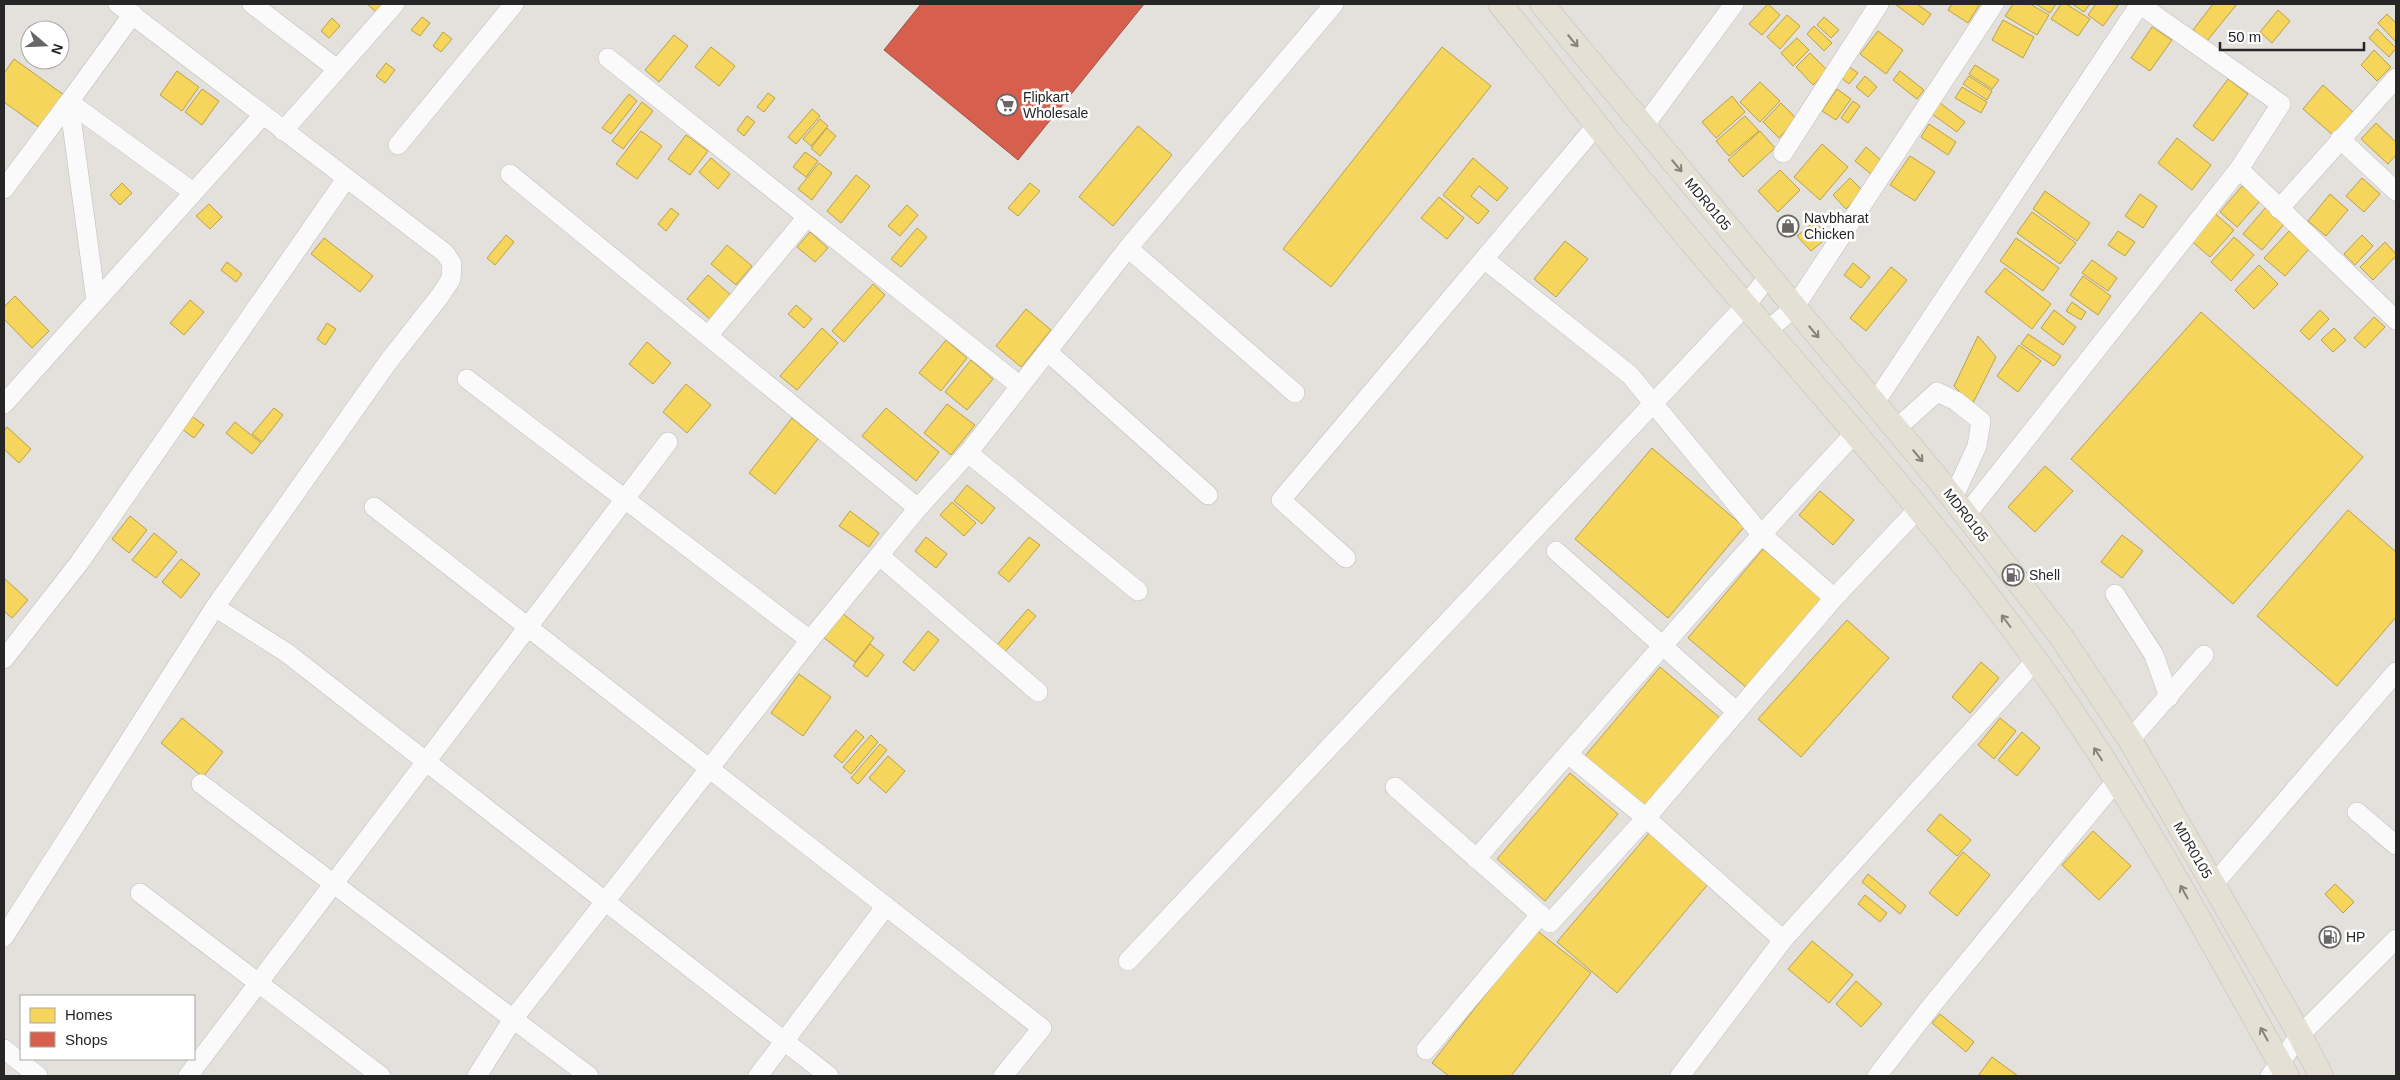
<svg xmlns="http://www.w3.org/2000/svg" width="2400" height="1080" font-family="Helvetica,sans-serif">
  <rect width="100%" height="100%" fill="#e4e1dc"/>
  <g fill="#f6d55c" stroke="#b8a04c">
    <polygon points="367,4 387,4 379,14"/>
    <polygon points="1768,4 1780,15 1762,35 1749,24"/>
    <polygon points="1895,4 1917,4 1931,14 1923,25"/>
    <polygon points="1952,4 1980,4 1968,23 1948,10"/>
    <polygon points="2013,4 2030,4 2049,15 2037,35 2005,16"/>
    <polygon points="2036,4 2056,4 2050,13"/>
    <polygon points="2061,4 2066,4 2090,19 2078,36 2051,19"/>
    <polygon points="2072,4 2090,4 2084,12"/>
    <polygon points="2096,4 2119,4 2103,26 2088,15"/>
    <polygon points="2213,4 2237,4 2207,41 2193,30"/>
    <polygon points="2278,10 2290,21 2272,43 2260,32"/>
    <polygon points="2387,14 2396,23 2396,42 2378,23"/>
    <polygon points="1787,15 1800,26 1780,49 1767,37"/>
    <polygon points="422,17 430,23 420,36 411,30"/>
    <polygon points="1824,17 1839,30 1831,38 1817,25"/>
    <polygon points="332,18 340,26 329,38 321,31"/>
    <polygon points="2003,20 2034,37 2023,58 1992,40"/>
    <polygon points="1814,26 1832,43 1824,51 1807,34"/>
    <polygon points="2152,27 2172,40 2150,71 2131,58"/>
    <polygon points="2377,29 2396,48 2389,57 2369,38"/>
    <polygon points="1878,31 1903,50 1886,74 1860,54"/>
    <polygon points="443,32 452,39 441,52 433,46"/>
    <polygon points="674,35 688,46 659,82 645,70"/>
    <polygon points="1797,38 1809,50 1793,66 1781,53"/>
    <polygon points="711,47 735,66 719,86 695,67"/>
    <polygon points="1442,47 1491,86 1331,287 1283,249"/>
    <polygon points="2374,50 2391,67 2377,81 2361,65"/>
    <polygon points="1810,53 1828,71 1813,85 1796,67"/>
    <polygon points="14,59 64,95 40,128 4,102 4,73"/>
    <polygon points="386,63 395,70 385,83 376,76"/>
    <polygon points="1975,65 1999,80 1992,89 1969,74"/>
    <polygon points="1848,66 1858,73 1849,84 1840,77"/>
    <polygon points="177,71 199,87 182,111 160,95"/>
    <polygon points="1900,71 1924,90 1917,99 1893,80"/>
    <polygon points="1865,76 1877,87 1868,97 1856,87"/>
    <polygon points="1969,76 1992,91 1987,100 1963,84"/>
    <polygon points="2228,79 2248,94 2213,141 2193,126"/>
    <polygon points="1760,82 1780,101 1760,122 1740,102"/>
    <polygon points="2323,85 2354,113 2334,136 2303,109"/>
    <polygon points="1962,87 1987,102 1981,113 1955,98"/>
    <polygon points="202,89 219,101 202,125 185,112"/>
    <polygon points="1837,89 1851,99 1836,120 1822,111"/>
    <polygon points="768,93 775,98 764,112 757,107"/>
    <polygon points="629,94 637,101 611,134 602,128"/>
    <polygon points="1732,96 1745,112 1716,138 1702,122"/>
    <polygon points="1853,101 1860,106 1848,123 1841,118"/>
    <polygon points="642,102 653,111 623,149 612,141"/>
    <polygon points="1781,103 1797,119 1779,138 1763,122"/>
    <polygon points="1940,103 1965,122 1957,132 1932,114"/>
    <polygon points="812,109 820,116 796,144 788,137"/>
    <polygon points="747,116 755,122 744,136 737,130"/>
    <polygon points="1745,116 1759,131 1729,156 1716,141"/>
    <polygon points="820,119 828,126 811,146 803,139"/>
    <polygon points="2376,123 2396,142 2396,155 2388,164 2361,139"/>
    <polygon points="1929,124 1956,142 1948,155 1921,137"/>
    <polygon points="1138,126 1172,155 1113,226 1079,197"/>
    <polygon points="827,128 836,136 820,156 811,148"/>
    <polygon points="641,131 662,146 637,179 616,164"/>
    <polygon points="1760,131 1775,148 1743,177 1728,160"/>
    <polygon points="686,135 708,151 690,175 668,159"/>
    <polygon points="2177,138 2211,165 2192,190 2158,163"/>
    <polygon points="1822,144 1848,167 1820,200 1794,177"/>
    <polygon points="1866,147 1882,161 1871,174 1855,161"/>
    <polygon points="805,152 818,161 806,177 793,167"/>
    <polygon points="1910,156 1935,172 1915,201 1890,185"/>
    <polygon points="711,158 730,174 718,189 699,172"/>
    <polygon points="1473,158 1508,188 1497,201 1479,186 1471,196 1489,211 1478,224 1443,195"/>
    <polygon points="819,163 832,173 812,200 798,189"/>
    <polygon points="1780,170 1800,190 1778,212 1758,191"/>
    <polygon points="856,175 870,186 841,223 827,211"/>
    <polygon points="1850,178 1863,191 1846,209 1833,195"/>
    <polygon points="2362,178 2380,194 2364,212 2346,196"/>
    <polygon points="122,183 132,193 120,205 110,195"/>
    <polygon points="1030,183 1040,191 1018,216 1008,208"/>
    <polygon points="2242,186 2260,201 2237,227 2220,212"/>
    <polygon points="2045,191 2090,223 2077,241 2033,209"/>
    <polygon points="2140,194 2157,206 2143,228 2125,216"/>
    <polygon points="2330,194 2348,210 2326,236 2308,221"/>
    <polygon points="1439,197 1464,218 1447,239 1421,218"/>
    <polygon points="209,204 222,217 210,229 196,216"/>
    <polygon points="907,205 918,215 900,236 888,226"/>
    <polygon points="2266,207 2285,223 2262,250 2243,234"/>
    <polygon points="671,208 679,214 666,231 658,224"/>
    <polygon points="2212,211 2234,230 2210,257 2188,238"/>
    <polygon points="2032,212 2076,243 2060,264 2017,233"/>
    <polygon points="1815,221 1828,237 1811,251 1797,236"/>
    <polygon points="917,228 927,237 901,267 891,259"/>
    <polygon points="2118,231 2135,242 2125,256 2108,245"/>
    <polygon points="2289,231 2309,249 2285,276 2264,258"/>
    <polygon points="810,232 828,248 815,262 797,247"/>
    <polygon points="506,235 514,242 495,265 487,258"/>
    <polygon points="2362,235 2373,246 2355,265 2344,254"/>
    <polygon points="2234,237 2254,255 2231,281 2211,262"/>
    <polygon points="324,238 373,276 360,292 311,254"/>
    <polygon points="2016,238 2059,268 2043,291 2000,261"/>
    <polygon points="1565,241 1588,259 1556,297 1534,279"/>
    <polygon points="2385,242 2396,254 2396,256 2373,280 2360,267"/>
    <polygon points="727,245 752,266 736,285 711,264"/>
    <polygon points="2092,260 2117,278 2108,291 2082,273"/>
    <polygon points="227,262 242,274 236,282 221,270"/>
    <polygon points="1853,263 1870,277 1861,288 1844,275"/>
    <polygon points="2259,265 2278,284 2254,309 2235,290"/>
    <polygon points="1891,267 1907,280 1866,331 1850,318"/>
    <polygon points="2005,268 2051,304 2032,329 1985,292"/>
    <polygon points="708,275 733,297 712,321 687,299"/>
    <polygon points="2083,276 2111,296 2098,315 2070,295"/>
    <polygon points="873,284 885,295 844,342 832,331"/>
    <polygon points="15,296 49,331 32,348 4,319 4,307"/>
    <polygon points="190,300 204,312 184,335 170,323"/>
    <polygon points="2072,302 2086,312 2081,320 2066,311"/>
    <polygon points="796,305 812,319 804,328 788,314"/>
    <polygon points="1026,309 1051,330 1021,367 996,346"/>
    <polygon points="2054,310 2076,327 2063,345 2041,328"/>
    <polygon points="2320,310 2329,319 2309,340 2300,331"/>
    <polygon points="2201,312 2363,457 2233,604 2071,459"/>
    <polygon points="2374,317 2385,327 2365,348 2354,338"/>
    <polygon points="327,323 336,329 325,345 317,339"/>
    <polygon points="822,328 838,343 797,390 780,376"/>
    <polygon points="2334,328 2346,340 2333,352 2321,340"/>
    <polygon points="2028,334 2061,356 2054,366 2021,344"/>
    <polygon points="1978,336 1996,357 1972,405 1954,386"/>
    <polygon points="946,340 967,358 941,391 919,373"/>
    <polygon points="647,342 671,363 653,384 629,364"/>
    <polygon points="2019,345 2041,361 2018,392 1997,376"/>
    <polygon points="971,360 993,379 967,410 945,392"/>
    <polygon points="686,384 711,405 687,433 663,412"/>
    <polygon points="947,404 975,425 951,455 924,433"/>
    <polygon points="274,408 283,415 262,442 252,434"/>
    <polygon points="886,408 939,452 916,481 862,436"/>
    <polygon points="189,414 204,425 194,438 179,427"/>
    <polygon points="792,418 818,439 775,494 749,473"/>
    <polygon points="235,422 261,443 252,454 226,433"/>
    <polygon points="7,427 31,449 19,463 4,449 4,431"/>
    <polygon points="1652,448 1744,527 1668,618 1575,539"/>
    <polygon points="2045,466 2073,491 2035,532 2008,507"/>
    <polygon points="967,485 995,508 982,524 954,501"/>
    <polygon points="1820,491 1854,520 1833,545 1799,515"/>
    <polygon points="952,502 976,523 964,536 940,515"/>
    <polygon points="2348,510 2396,552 2396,617 2337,686 2257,616"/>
    <polygon points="850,511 879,533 869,547 839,526"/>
    <polygon points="130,516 147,530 129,553 112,539"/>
    <polygon points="154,533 177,552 156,578 132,560"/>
    <polygon points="2122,535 2143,551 2122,578 2101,562"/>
    <polygon points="926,537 947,554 936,568 915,551"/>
    <polygon points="1029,537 1040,545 1009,582 998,573"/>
    <polygon points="1763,549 1821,599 1747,688 1688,638"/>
    <polygon points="181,559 200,574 181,598 162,582"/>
    <polygon points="4,578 28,600 12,618 4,611"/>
    <polygon points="1028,609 1036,616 1004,653 996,646"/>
    <polygon points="842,613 874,638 855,662 823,637"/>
    <polygon points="1847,620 1889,658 1801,757 1758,719"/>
    <polygon points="928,631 939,640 914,671 903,662"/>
    <polygon points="870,644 884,655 867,677 853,666"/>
    <polygon points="1981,662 1999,678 1970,713 1952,697"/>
    <polygon points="1660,667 1720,718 1645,807 1585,756"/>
    <polygon points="799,674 831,697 803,736 771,713"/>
    <polygon points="182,718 223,752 203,777 161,743"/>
    <polygon points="2000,718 2016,731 1994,759 1978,745"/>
    <polygon points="856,730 864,737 842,763 834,756"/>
    <polygon points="2022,732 2040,748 2017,776 1998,760"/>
    <polygon points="871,735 878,742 851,774 843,767"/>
    <polygon points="880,744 887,750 858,784 851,778"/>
    <polygon points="888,756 905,771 886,793 869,778"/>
    <polygon points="1570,773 1618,814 1545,901 1497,859"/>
    <polygon points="1940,814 1971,840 1957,856 1927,830"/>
    <polygon points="2093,831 2131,866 2099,900 2062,865"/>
    <polygon points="1650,832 1709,883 1617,993 1557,942"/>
    <polygon points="1963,852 1990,875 1957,916 1929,893"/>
    <polygon points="1868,874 1906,906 1900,914 1862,882"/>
    <polygon points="2335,884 2354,902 2343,913 2325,894"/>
    <polygon points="1865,895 1887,913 1880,922 1858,904"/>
    <polygon points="1536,930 1591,973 1511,1076 1449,1076 1432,1063"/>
    <polygon points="1812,941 1853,975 1829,1003 1788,969"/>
    <polygon points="1856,981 1882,1004 1861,1027 1836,1004"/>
    <polygon points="1940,1014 1974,1042 1966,1052 1932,1023"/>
    <polygon points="1992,1057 2018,1076 1978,1076"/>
  </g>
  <polygon fill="#d6604d" stroke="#a14f41" points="921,4 1144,4 1018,160 884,50"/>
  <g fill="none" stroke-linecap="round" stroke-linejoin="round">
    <g stroke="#bebdbd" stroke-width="20">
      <g id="minor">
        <polyline points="252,4 337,69"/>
        <polyline points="608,58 1020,386"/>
        <polyline points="1644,126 1734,4"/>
        <polyline points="283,131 395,4"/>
        <polyline points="2340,139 2396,191"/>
        <polyline points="398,145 514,4"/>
        <polyline points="1783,153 1879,4"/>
        <polyline points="2239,169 2396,320"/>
        <polyline points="510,174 918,508"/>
        <polyline points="4,189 69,102 193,192"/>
        <polyline points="2279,209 2396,78"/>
        <polyline points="1128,248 1295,393"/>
        <polyline points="1484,259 1630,375 1761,534 1834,598"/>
        <polyline points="96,301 69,102 133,14"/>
        <polyline points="1768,330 1794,308 1994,4"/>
        <polyline points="708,336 807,217"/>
        <polyline points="1048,352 1208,495"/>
        <polyline points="467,379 810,640"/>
        <polyline points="4,404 263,115"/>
        <polyline points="1874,404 2140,4"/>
        <polyline points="1896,429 1937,392 1956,401 1981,421 1977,446 1953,498"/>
        <polyline points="968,453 1138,591"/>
        <polyline points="374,507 1042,1028 1003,1076"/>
        <polyline points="1966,515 2239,169 2281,104 2139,4"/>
        <polyline points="1556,551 1737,712"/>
        <polyline points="880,556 1038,692"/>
        <polyline points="1346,558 1281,500 1596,126"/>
        <polyline points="2115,594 2154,655 2169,697"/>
        <polyline points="215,607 287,653 829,1076"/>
        <polyline points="4,659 79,563 346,179"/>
        <polyline points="2130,740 2204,655"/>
        <polyline points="201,784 589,1076"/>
        <polyline points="1395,787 1550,923 1646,818 1568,754"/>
        <polyline points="2357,812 2396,845"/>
        <path d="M1476 859C1601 716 1725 572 1855 433"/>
        <polyline points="2213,885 2396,672"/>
        <polyline points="140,893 381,1076"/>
        <polyline points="4,937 215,607 388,362 440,296 451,279 452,264 445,253 118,4"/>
        <polyline points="1783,940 1646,818 1834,598 1918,509"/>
        <polyline points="1128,961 1746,305 1768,277"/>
        <polyline points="4,1049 38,1076"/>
        <polyline points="1426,1050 1540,915"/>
        <polyline points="188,1076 668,442"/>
        <polyline points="477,1076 513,1019 810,640 918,508 968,453 1128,248 1334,4"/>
        <polyline points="758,1076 886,906"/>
        <polyline points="1680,1076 1783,940 2035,661"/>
        <polyline points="1877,1076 1928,1010 2116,781"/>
        <polyline points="2270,1076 2300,1035 2396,939"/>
      </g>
    </g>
    <g stroke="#bebdbb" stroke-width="25">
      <g id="major">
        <path d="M1500 4C1564 82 1624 162 1689 239 1811 384 1940 524 2050 680 2139 806 2212 942 2287 1076"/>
        <polyline points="1542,4 1937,478 2060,635 2130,740 2300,1035 2321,1076"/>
      </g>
    </g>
    <use href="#minor" stroke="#fbfafa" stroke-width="19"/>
    <use href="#major" stroke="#e4e0d3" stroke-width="24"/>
  </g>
  <defs><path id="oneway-shaft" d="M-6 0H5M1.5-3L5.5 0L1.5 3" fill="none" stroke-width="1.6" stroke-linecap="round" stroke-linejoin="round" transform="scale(1.25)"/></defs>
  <g stroke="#85837c">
    <use href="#oneway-shaft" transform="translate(1573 41) rotate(50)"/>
    <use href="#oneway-shaft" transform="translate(1677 166) rotate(50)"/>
    <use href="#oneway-shaft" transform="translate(1814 332) rotate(50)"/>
    <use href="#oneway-shaft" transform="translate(1918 456) rotate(50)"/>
    <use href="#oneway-shaft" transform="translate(2006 621) rotate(-127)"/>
    <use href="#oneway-shaft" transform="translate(2098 754) rotate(-123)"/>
    <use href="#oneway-shaft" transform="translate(2184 892) rotate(-119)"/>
    <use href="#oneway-shaft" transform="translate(2264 1034) rotate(-119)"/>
  </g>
  <defs>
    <g id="supermarket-ring" transform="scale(1.125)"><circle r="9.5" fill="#fff" stroke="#686766" stroke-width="1.5"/><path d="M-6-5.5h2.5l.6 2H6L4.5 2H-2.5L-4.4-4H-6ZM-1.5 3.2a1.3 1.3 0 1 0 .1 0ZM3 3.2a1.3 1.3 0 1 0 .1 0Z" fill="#686766"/></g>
    <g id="shop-ring" transform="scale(1.125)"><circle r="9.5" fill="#fff" stroke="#686766" stroke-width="1.5"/><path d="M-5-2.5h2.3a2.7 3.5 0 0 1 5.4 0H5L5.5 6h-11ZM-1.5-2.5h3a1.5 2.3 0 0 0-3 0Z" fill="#686766"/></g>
    <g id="fuel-ring" transform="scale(1.125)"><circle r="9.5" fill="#fff" stroke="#686766" stroke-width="1.5"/><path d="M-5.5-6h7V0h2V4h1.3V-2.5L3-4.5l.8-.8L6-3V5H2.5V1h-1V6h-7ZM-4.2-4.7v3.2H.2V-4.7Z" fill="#686766"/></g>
  </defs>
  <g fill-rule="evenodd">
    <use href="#supermarket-ring" x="1007" y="105"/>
    <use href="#shop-ring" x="1788" y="226"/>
    <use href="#fuel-ring" x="2013" y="575"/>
    <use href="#fuel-ring" x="2330" y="937"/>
  </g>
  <g text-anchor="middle" stroke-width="5" stroke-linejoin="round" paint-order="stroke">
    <g font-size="14" fill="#262626" stroke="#fff" text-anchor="start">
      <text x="1023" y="102">Flipkart<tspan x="1023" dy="16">Wholesale</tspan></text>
      <text x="1804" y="223">Navbharat<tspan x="1804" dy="16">Chicken</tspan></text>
      <text x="2029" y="580">Shell</text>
      <text x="2346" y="942">HP</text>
    </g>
    <g font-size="14" fill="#262626" stroke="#fff">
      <text transform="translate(1708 204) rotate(50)" y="5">MDR0105</text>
      <text transform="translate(1966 515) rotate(52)" y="5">MDR0105</text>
      <text transform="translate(2193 850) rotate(60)" y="5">MDR0105</text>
    </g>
  </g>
  <rect width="2400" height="1080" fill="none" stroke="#262626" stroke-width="10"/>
  <rect x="20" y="995" width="175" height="65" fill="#ffffff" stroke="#a8a8a8"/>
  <rect x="30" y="1008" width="25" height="15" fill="#f6d55c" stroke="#a8a8a8"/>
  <text x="65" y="1020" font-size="15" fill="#262626">Homes</text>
  <rect x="30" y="1032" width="25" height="15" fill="#d6604d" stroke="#a8a8a8"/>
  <text x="65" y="1045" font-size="15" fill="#262626">Shops</text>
  <g transform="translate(45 45) rotate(109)"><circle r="24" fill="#ffffff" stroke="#a8a8a8"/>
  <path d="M0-4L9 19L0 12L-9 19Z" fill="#686766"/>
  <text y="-8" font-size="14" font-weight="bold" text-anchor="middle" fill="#262626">N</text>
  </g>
  <path d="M2220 42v8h144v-8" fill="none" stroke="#262626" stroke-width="2.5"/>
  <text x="2228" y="42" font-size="15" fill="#262626" stroke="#ffffff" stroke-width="4" paint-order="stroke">50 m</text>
</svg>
